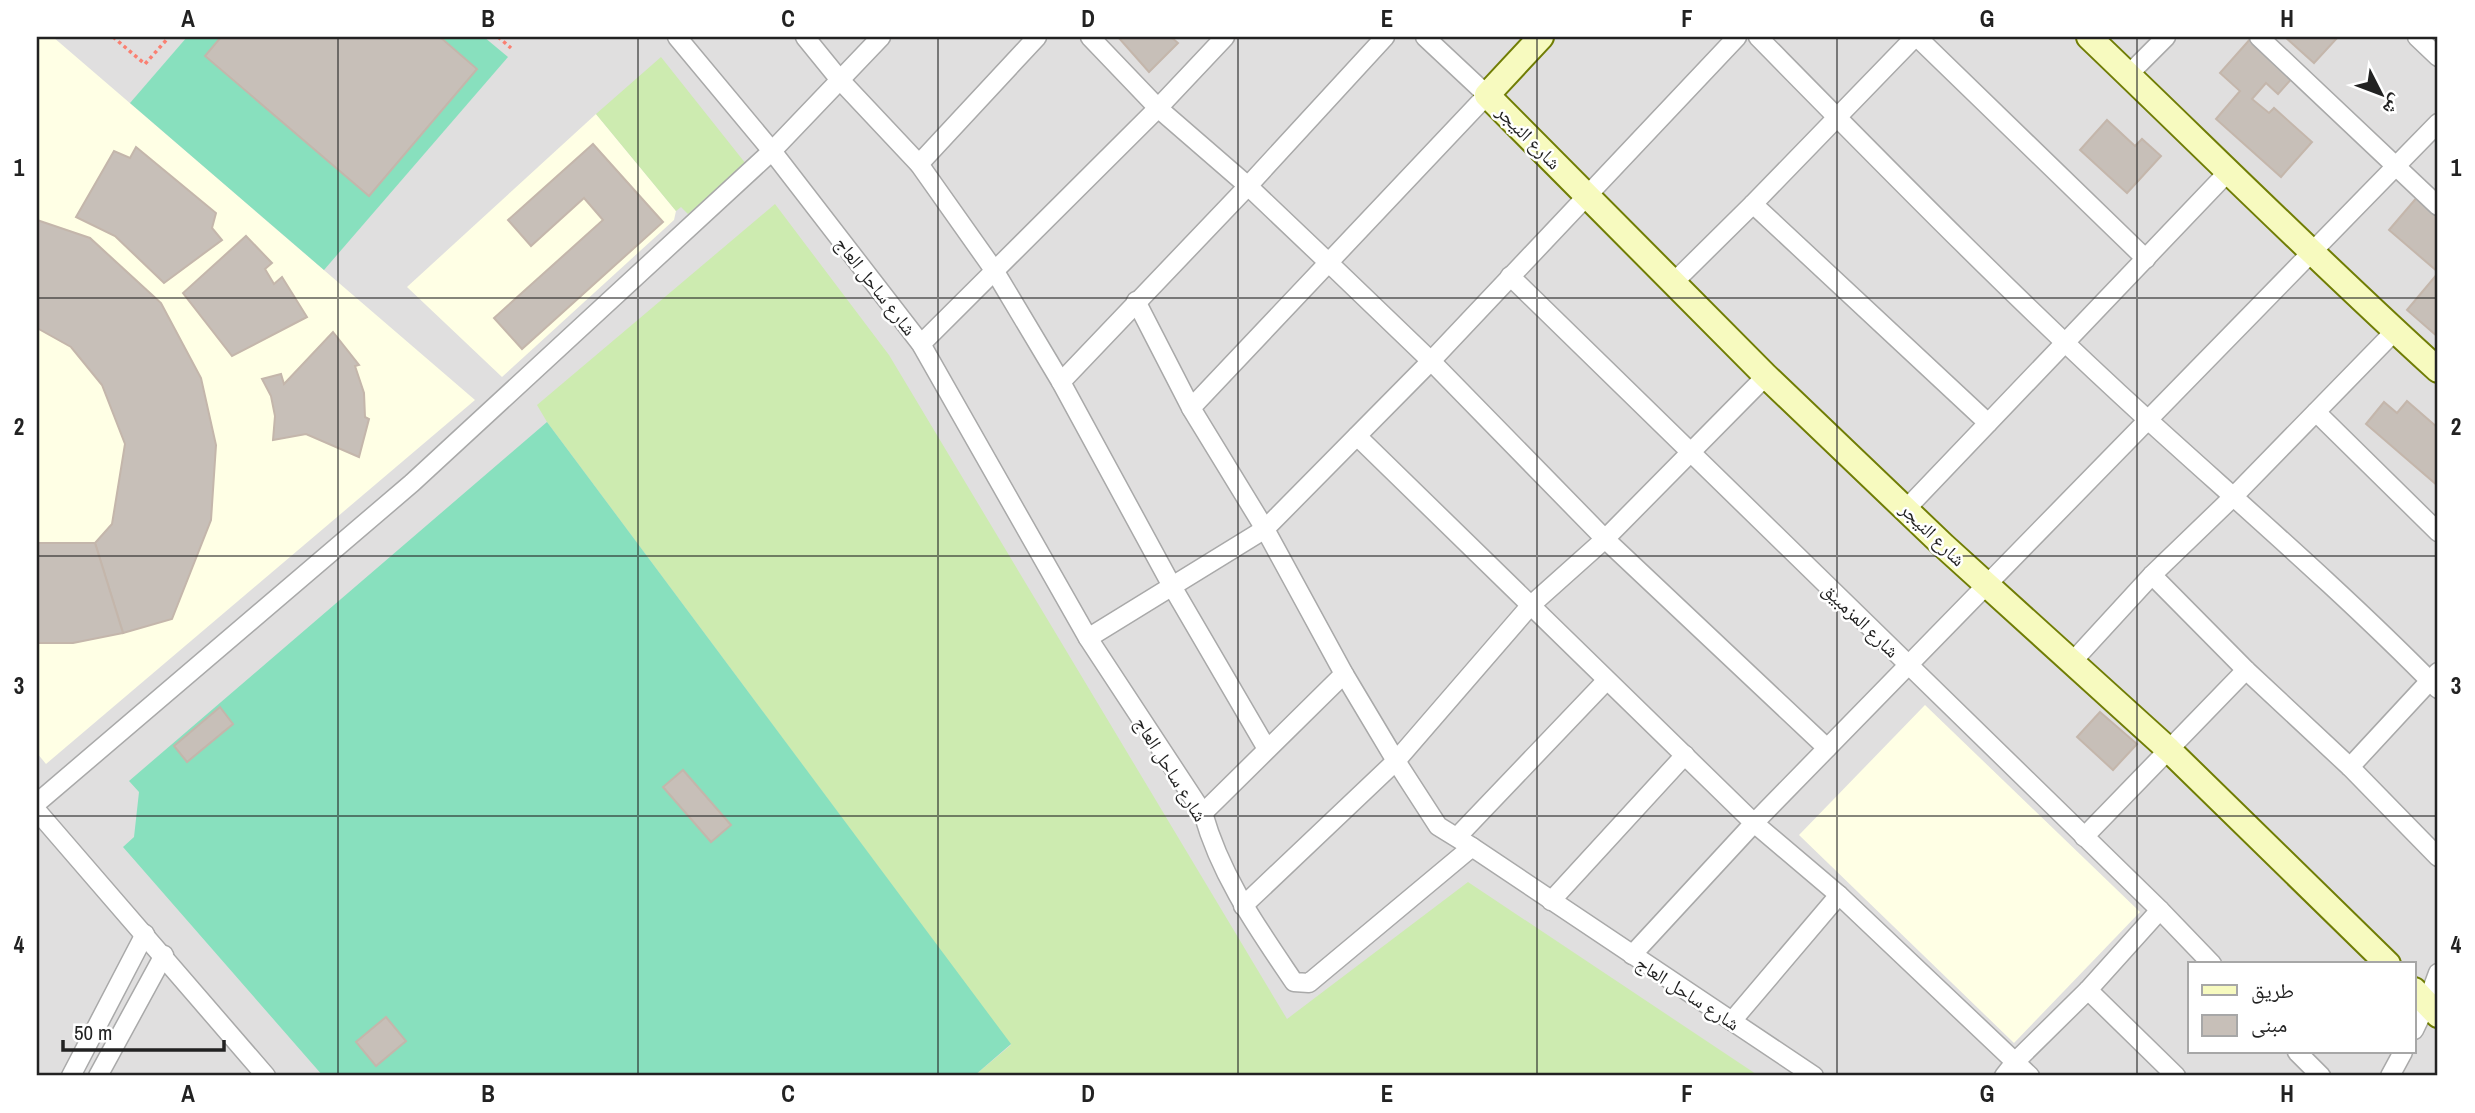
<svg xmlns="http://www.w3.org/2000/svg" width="2475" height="1113" font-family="'Archivo Narrow','Noto Naskh Arabic',sans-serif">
  <rect width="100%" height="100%" fill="#f2efe9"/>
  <path fill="#e0dfdf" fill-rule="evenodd" d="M37 37H2438V1076H37ZM2190 964H2414V1052H2190Z"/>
  <g fill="#ffffe5">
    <polygon points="37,37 53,37 475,400 46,764 37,753"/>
    <polygon points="596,114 676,211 674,220 502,377 407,287"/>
    <polygon points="1925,705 2140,912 2014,1043 1799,835"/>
  </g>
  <g fill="#cdebb0">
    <polygon points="661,57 746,164 688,214 681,207 676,211 596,114"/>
    <polygon points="775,204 889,355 1287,1019 1468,882 1759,1076 974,1076 1011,1045 547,422 537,405"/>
  </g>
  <g fill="#88e0be">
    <polygon points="187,37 484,37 508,57 324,270 130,103"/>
    <polygon points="547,422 1011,1044 974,1076 323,1076 123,847 134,837 139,792 129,781"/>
  </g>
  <g fill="#c7bfb8" stroke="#c4b6ab" stroke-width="2">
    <polygon points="221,37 440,37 477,69 369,196 205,56"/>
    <polygon points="1118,37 1171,37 1178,43 1149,72"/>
    <polygon points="2252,37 2295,75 2278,94 2266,83 2252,99 2269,113 2274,108 2312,142 2281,177 2216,119 2240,91 2220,73"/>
    <polygon points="2285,37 2338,37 2314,63"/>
    <polygon points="2107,120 2135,146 2142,139 2161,156 2127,193 2080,150"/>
    <polygon points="593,144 663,222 522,349 494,318 603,220 584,198 531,246 508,220"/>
    <polygon points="136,147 216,213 212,228 222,240 164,283 115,236 76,217 114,151 130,158"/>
    <polygon points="2419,195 2438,211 2438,272 2389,230"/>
    <polygon points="37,220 90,238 161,303 201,378 216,445 211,520 172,619 123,633 95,543 112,524 125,444 102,385 71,347 37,328"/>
    <polygon points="246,236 272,263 265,269 274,284 282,277 307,317 232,356 183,293"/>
    <polygon points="2438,273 2438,337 2407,310"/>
    <polygon points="333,332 359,365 355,366 364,393 365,417 369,419 359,457 306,434 273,440 275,416 271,396 262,379 281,374 284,384"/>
    <polygon points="2407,401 2438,428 2438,486 2366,424 2384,402 2397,413"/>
    <polygon points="37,543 95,543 123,633 73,643 37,643"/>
    <polygon points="220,707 233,724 187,762 174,746"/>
    <polygon points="2100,712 2137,744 2113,770 2077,737"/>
    <polygon points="683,770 731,825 711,842 663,787"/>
    <polygon points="386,1017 406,1041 376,1066 356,1042"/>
  </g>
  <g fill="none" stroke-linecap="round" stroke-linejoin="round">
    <g stroke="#a9a9a9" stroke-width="21">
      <g id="street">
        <path d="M677 37 772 151 921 344 1088 638 1203 813C1221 877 1257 927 1294 982L1309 983 1472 847 1814 1076"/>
        <polyline points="805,37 840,80 919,164 994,270 1061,382 1173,588 1267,749"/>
        <polyline points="1090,37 1158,108 1248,186 1329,263 1431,361 1605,539 1827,748"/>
        <path d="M1758 37C1885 166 2013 297 2147 419 2245 508 2346 595 2438 689"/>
        <polyline points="1917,37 2146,259"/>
        <polyline points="2259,37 2438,206"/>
        <polyline points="2417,37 2438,57"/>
        <polyline points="2128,75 2166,37"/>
        <polyline points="919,164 1037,37"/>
        <polyline points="1753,204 1988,423"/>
        <polyline points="1510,276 2160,910 2212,964"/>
        <polyline points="1673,283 1753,204 1915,37"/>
        <polyline points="1136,301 1191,408 1265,529 1344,674 1396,761 1438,826 1472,847"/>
        <polyline points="921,344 1158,108 1225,37"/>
        <polyline points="1061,382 1248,186 1385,37"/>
        <polyline points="1191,408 1487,95 1425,37"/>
        <polyline points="2316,412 2438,532"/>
        <polyline points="1357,436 1754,823 1839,895 2030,1076"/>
        <polyline points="1907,508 2229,171"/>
        <polyline points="2152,575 2246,670 2350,767 2438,857"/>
        <polyline points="1088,638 1265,529 1431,361 1737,37"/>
        <polyline points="2073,661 2152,575 2234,496 2395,331"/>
        <polyline points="2350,767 2438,672"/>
        <polyline points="37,803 412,483 772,151 881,37"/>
        <polyline points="37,811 266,1076"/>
        <polyline points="1203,813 1344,674"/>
        <polyline points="1457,837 1606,681"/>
        <polyline points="2084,837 2246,670"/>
        <polyline points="1551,901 1685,755"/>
        <polyline points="1243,906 1396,761 1530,606 1605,539 1766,376"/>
        <polyline points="1632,955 1754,823 2438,123"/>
        <polyline points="2088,990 2176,1076"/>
        <polyline points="1732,1021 1839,895"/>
        <polyline points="2414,1030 2427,1003 2438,973"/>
        <polyline points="2297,1052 2321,1076"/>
        <polyline points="71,1076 145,934"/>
        <polyline points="98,1076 164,955"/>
        <polyline points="2004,1076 2015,1062 2088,990 2160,910"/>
        <polyline points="2390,1076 2403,1052"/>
      </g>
    </g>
    <g stroke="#707d05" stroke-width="28">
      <g id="secondary">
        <polyline points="1541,37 1487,95 1766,376 1944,546 2169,750 2388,964"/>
        <path d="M2089 37C2205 148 2319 262 2438 370"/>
        <polyline points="2414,990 2438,1015"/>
      </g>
    </g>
    <g stroke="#fa8072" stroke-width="3.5" stroke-dasharray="3.5 3.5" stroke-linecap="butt">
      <polyline points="113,37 145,64 169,37"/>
      <polyline points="498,37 511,48"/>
    </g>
    <use href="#street" stroke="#fff" stroke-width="18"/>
    <use href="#secondary" stroke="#f7fabf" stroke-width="24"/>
  </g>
  <path fill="none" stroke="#222" stroke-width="2" stroke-opacity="0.55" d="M338 37V1076M638 37V1076M938 37V1076M1238 37V1076M1537 37V1076M1837 37V1076M2137 37V1076M37 298H2438M37 556H2438M37 816H2438"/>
  <g text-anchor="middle" stroke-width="5" stroke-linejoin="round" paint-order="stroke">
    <g font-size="19" fill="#222" stroke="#fff">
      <text transform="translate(1529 137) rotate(45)" y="7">شارع النيجر</text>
      <text transform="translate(876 286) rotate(52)" y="7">شارع ساحل العاج</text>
      <text transform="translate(1933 534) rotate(44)" y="7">شارع النيجر</text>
      <text transform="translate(1861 620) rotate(44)" y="7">شارع المزمبيق</text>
      <text transform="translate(1171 769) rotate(58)" y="7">شارع ساحل العاج</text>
      <text transform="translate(1688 993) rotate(33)" y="7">شارع ساحل العاج</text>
    </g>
  </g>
  <rect width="2475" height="1113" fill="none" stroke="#ffffff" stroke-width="77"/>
  <rect x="2188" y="962" width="228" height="91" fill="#ffffff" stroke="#a7a7a7" stroke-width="2"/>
  <rect x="2202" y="985" width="35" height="10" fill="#f7fabf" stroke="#a7a7a7" stroke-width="2"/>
  <text x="2251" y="998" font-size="21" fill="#222222">طريق</text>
  <rect x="2202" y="1015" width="35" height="21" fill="#c7bfb8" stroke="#a7a7a7" stroke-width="2"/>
  <text x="2251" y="1032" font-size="21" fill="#222222">مبنى</text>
  <g transform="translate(2381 94) rotate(132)" stroke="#ffffff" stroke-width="5" paint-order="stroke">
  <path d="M0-5L12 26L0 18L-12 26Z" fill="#222222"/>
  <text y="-10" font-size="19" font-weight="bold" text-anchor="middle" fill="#222222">ش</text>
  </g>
  <path d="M63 1040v10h161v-10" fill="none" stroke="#222222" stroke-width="3.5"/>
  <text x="74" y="1040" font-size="21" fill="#222222" stroke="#ffffff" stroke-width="5" paint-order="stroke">50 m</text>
  <rect x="38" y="38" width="2398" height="1036" fill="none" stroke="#222" stroke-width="2.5"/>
  <g font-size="23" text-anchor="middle" font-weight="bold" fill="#222">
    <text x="188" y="27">A</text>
    <text x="488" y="27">B</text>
    <text x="788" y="27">C</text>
    <text x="1088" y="27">D</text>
    <text x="1387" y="27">E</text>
    <text x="1687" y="27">F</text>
    <text x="1987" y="27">G</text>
    <text x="2287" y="27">H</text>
    <text x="19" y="176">1</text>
    <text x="2456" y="176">1</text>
    <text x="19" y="435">2</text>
    <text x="2456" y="435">2</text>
    <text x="19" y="694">3</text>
    <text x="2456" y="694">3</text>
    <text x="19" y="953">4</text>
    <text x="2456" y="953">4</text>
    <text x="188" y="1102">A</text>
    <text x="488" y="1102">B</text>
    <text x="788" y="1102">C</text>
    <text x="1088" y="1102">D</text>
    <text x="1387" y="1102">E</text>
    <text x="1687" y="1102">F</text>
    <text x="1987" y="1102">G</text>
    <text x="2287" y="1102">H</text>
  </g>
</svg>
